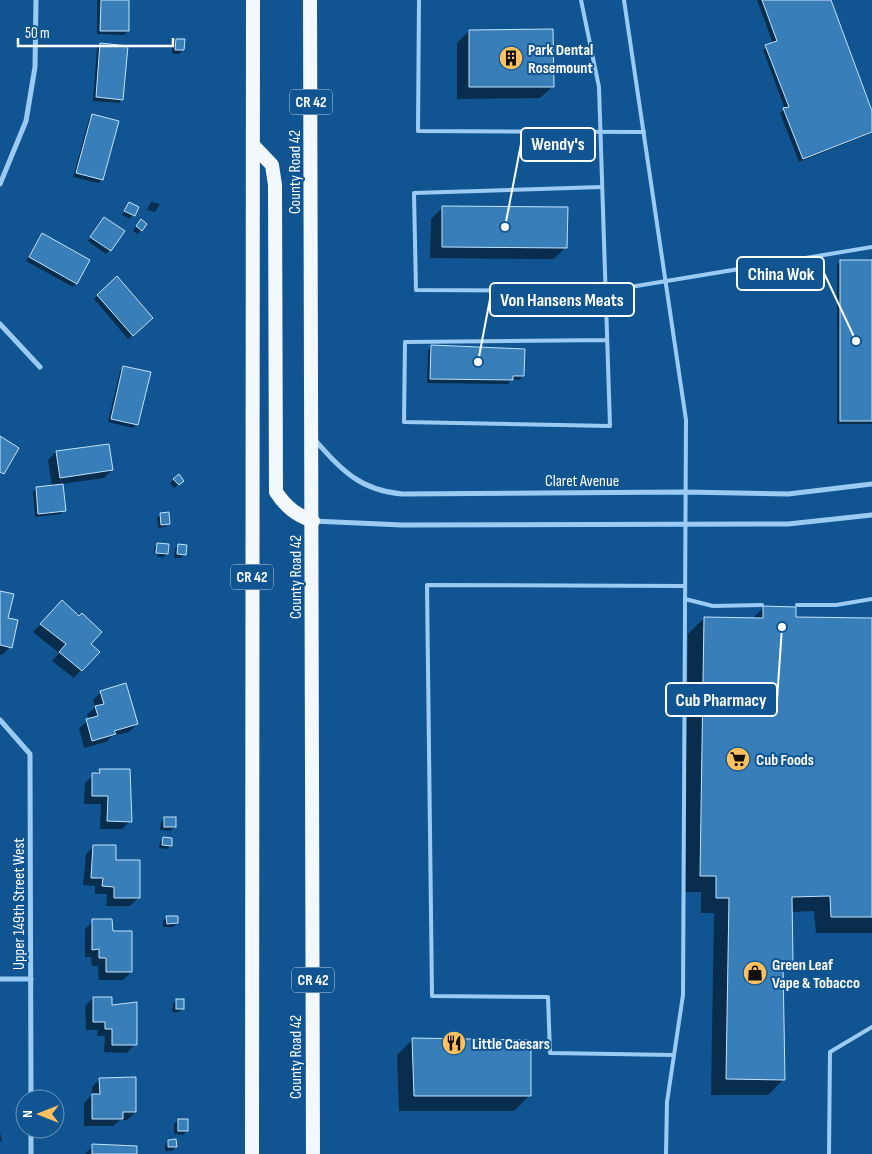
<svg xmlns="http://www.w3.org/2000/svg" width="872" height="1154" font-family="'Sofia Sans Condensed',sans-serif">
  <rect width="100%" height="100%" fill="#105591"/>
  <g fill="#0007">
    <polygon points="97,0 128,0 128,31 124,35 97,34"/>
    <polygon points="757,0 829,0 872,115 872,133 799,162 780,113 785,109 763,50 773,44"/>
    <polygon points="469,31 553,86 540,98 457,99 457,43"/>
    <polygon points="176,40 183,50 179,54 172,54 172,44"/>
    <polygon points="101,44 122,99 119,103 93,101 97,48"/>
    <polygon points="92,115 102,180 98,183 73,177 89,119"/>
    <polygon points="151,202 160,204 155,212 147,210"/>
    <polygon points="129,204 137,208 130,219 122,215"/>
    <polygon points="443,207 566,247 554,259 430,258 431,219"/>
    <polygon points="101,222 110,250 106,254 88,241"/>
    <polygon points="137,225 141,230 138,234 133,231"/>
    <polygon points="42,235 76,283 73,287 26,261"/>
    <polygon points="841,261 872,262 872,424 837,424 837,265"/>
    <polygon points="117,278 148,321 128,339 94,299"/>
    <polygon points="431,347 523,376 519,380 512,379 508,384 427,383 428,350"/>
    <polygon points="124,367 137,424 133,428 108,422 120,371"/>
    <polygon points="56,452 112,470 104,478 61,484 64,510 61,514 35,517 33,492 36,488 52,486 48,460"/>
    <polygon points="179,476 183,480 174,488 170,483"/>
    <polygon points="161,514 168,524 165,527 158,528 157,518"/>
    <polygon points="158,545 167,554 163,557 157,557 158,547 156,547 153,557 154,548"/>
    <polygon points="178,545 185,554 181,558 174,558 175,549"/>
    <polygon points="0,592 10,647 2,655 0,655"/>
    <polygon points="764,607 794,618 872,619 872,933 816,933 814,911 791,912 792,962 782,971 784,1079 768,1095 711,1095 714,913 701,913 701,892 684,892 688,634 704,618 752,619"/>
    <polygon points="54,610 89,644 81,670 74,678 52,661 59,653 33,632"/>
    <polygon points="101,692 137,724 129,732 112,736 106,742 84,748 79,728 89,720 87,715 95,707 93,700"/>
    <polygon points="100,770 130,821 122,829 100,829 101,804 84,804 85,783"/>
    <polygon points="165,818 174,827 171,831 160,830 161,822"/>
    <polygon points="164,839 171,845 167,849 159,848 160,842"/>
    <polygon points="94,846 115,861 138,898 130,906 106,906 107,894 95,894 95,886 83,885 86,854"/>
    <polygon points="167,917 177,923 173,927 163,927 163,921"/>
    <polygon points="93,921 112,933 131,972 123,980 99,980 98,966 92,966 91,957 85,957 85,929"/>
    <polygon points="93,998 110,1006 136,1003 135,1044 127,1053 104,1052 105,1036 97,1036 98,1030 86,1030 85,1006"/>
    <polygon points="176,1000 182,1009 179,1012 172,1012 173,1004"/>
    <polygon points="413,1039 530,1095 514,1111 399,1111 397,1055"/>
    <polygon points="100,1079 135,1112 127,1120 120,1120 113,1126 84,1126 84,1103 92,1095 92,1087"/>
    <polygon points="178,1120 186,1131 183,1135 174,1134 174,1124"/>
    <polygon points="0,1133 2,1140 0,1142"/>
    <polygon points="168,1141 176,1147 172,1151 165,1151 165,1145"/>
    <polygon points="93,1146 136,1154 85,1154"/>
  </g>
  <g fill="#387fb9" stroke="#c2e3fd">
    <polygon points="101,0 129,0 129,31 100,31"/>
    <polygon points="762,0 831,0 872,111 872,132 803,159 783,108 789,107 765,45 777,41"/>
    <polygon points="553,29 554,87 469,87 469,30"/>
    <polygon points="176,39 185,39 184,50 175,50"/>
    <polygon points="100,43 128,46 123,100 96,97"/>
    <polygon points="92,114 119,121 103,180 76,173"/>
    <polygon points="129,202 139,207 135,216 124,211"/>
    <polygon points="442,206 568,207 567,248 442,247"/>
    <polygon points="104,217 125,231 111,251 90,237"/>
    <polygon points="141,219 147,224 142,231 136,226"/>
    <polygon points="42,233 90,260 77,284 29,257"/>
    <rect x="840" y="260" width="32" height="161"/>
    <polygon points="117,276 153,318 133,336 97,295"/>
    <polygon points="431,345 525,349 524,376 513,376 513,380 430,379"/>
    <polygon points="123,366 151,372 138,425 111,419"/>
    <polygon points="0,436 19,448 4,474 0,472"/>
    <polygon points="109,444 113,470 60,478 56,451"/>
    <polygon points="179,474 184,481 179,485 173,479"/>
    <polygon points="63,484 66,511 38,514 36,487"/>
    <polygon points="169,512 170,524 161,525 160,513"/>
    <polygon points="157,543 169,544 168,554 156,553"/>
    <polygon points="178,544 187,545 186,555 177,554"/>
    <polygon points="0,591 14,594 8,618 18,620 12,648 0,645"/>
    <polygon points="62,600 79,616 82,613 102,632 91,644 100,652 82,671 59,652 66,644 40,624"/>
    <polygon points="763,606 796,607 796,617 872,618 872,917 831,917 830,896 792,897 793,962 783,964 785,1080 726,1079 729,898 716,898 716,876 700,876 704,617 763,618"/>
    <polygon points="126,683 138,724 114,731 116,734 92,741 86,719 98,716 95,706 104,704 100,691"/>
    <polygon points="99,769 130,769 132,822 107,821 108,796 92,796 92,773 100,773"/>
    <rect x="164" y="817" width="12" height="10"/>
    <polygon points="163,837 172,838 172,846 162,845"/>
    <polygon points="93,845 116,845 116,860 140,860 140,898 114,898 114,887 102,886 103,878 91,878"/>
    <polygon points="166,916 178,916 178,923 167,924"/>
    <polygon points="92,919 112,919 113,931 132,931 132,972 106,972 106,958 99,958 99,949 92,950"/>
    <polygon points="93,997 112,997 112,1005 137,1002 137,1045 112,1045 112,1029 105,1029 105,1022 93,1022"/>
    <rect x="176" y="999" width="8" height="10"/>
    <polygon points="412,1038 531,1040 531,1096 414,1096"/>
    <polygon points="136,1077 136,1112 123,1112 123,1119 92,1119 92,1094 100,1094 99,1078"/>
    <rect x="178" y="1119" width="10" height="12"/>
    <polygon points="176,1139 177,1147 168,1147 168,1140"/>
    <polygon points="92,1144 137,1146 137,1154 92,1154"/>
  </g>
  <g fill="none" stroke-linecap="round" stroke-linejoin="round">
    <g stroke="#9bcbf3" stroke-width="4">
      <polyline points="419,0 418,131 644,132"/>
      <polyline points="581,0 599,87 610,426 404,422 405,342 607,340"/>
      <polyline points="624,0 686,420 683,995 667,1102 666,1154"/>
      <polyline points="601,187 414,193 416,290 606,291 872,247"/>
      <polyline points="685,599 713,606 762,605"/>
      <polyline points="797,605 836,605 872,599"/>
      <polyline points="674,1055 550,1053 548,997 432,996 427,585 685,586"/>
      <polyline points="829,1154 830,1052 872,1027"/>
    </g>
    <g stroke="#9bcbf3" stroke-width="5">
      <polyline points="0,184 26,121 35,67 36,0"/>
      <polyline points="0,324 40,367"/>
      <path d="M313 438C341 469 358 490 402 494L684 492 788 494 872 484"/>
      <polyline points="313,521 402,525 788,524 872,515"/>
      <polyline points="0,720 30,754 31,1099"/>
      <polyline points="0,979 31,979"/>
      <polyline points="31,1129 31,1154"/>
    </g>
    <g stroke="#f3f8ff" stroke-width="14">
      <polyline points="310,0 313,1154"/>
      <path d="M253 145 272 165 275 185 276 492C286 507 296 515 313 521"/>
      <polyline points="252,1154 253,0"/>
    </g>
  </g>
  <defs>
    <g id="building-disc" transform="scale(1.25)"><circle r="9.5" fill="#ffc05d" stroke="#105591"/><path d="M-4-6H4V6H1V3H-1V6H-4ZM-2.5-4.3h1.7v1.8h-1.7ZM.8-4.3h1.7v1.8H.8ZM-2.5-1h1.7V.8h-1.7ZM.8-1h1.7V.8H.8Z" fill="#111"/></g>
    <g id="supermarket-disc" transform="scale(1.25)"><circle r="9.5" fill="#ffc05d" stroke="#105591"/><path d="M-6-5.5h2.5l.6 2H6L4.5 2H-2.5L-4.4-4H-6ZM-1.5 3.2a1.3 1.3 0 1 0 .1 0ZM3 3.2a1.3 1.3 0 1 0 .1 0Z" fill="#111"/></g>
    <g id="shop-disc" transform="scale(1.25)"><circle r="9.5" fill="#ffc05d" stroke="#105591"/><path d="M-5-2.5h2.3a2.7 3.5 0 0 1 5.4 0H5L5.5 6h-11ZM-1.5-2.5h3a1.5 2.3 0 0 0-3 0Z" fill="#111"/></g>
    <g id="restaurant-disc" transform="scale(1.25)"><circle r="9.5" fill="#ffc05d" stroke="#105591"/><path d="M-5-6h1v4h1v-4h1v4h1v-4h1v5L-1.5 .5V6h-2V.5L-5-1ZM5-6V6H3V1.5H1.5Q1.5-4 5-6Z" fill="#111"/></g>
  </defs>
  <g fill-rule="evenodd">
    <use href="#building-disc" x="511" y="58"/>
    <use href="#supermarket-disc" x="738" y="759"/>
    <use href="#shop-disc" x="755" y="973"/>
    <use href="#restaurant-disc" x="454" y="1043"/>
  </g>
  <g text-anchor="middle" stroke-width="4" stroke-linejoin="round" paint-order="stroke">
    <g fill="#105591" stroke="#b7ccde" stroke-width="1">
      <rect x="290" y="89.5" width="42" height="25" rx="4"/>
      <rect x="231" y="564.5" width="42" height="25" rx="4"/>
      <rect x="292" y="967.5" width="42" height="25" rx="4"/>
    </g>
    <g font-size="15" font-weight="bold" fill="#fff">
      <text x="311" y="107">CR 42</text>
      <text x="252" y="582">CR 42</text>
      <text x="313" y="985">CR 42</text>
    </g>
    <g font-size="16" font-weight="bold" fill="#fff" stroke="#105591" text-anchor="start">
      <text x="528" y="55">Park Dental<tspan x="528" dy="18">Rosemount</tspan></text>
      <text x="756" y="765">Cub Foods</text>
      <text x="772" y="970">Green Leaf<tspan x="772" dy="18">Vape &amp; Tobacco</tspan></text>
      <text x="472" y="1049">Little Caesars</text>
    </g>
    <g font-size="16" fill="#fff" stroke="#105591">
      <text transform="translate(294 172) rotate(-90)" y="6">County Road 42</text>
      <text x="582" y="486">Claret Avenue</text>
      <text transform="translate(295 577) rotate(-90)" y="6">County Road 42</text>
      <text transform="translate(18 904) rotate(-90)" y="6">Upper 149th Street West</text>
      <text transform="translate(295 1057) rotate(-90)" y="6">County Road 42</text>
    </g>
  </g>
  <path fill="none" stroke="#fff" stroke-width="2" d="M505 227L521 144M856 341L824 273M478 362L490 299M782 627L777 700"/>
  <g fill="#fff" stroke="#105591" stroke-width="2">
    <circle cx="505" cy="227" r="5"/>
    <circle cx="856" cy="341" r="5"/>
    <circle cx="478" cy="362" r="5"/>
    <circle cx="782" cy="627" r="5"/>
  </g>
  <g fill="#105591" stroke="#fff" stroke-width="2">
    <rect x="521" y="128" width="74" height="33" rx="5"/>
    <rect x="737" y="257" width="87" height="33" rx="5"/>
    <rect x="490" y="283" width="144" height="33" rx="5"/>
    <rect x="666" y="683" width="111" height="33" rx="5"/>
  </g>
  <g font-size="18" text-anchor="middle" font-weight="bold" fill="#fff">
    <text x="558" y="150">Wendy's</text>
    <text x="781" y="280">China Wok</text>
    <text x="562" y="306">Von Hansens Meats</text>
    <text x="721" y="706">Cub Pharmacy</text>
  </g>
  <g transform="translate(40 1114) rotate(270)"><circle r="24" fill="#105591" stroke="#7099bd"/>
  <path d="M0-4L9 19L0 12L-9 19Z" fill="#ffc05d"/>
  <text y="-8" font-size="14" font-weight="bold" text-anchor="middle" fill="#ffffff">N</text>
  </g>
  <path d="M18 38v8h155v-8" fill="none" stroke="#ffffff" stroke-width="2.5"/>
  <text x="25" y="38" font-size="15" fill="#ffffff" stroke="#105591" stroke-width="4" paint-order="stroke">50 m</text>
</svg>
